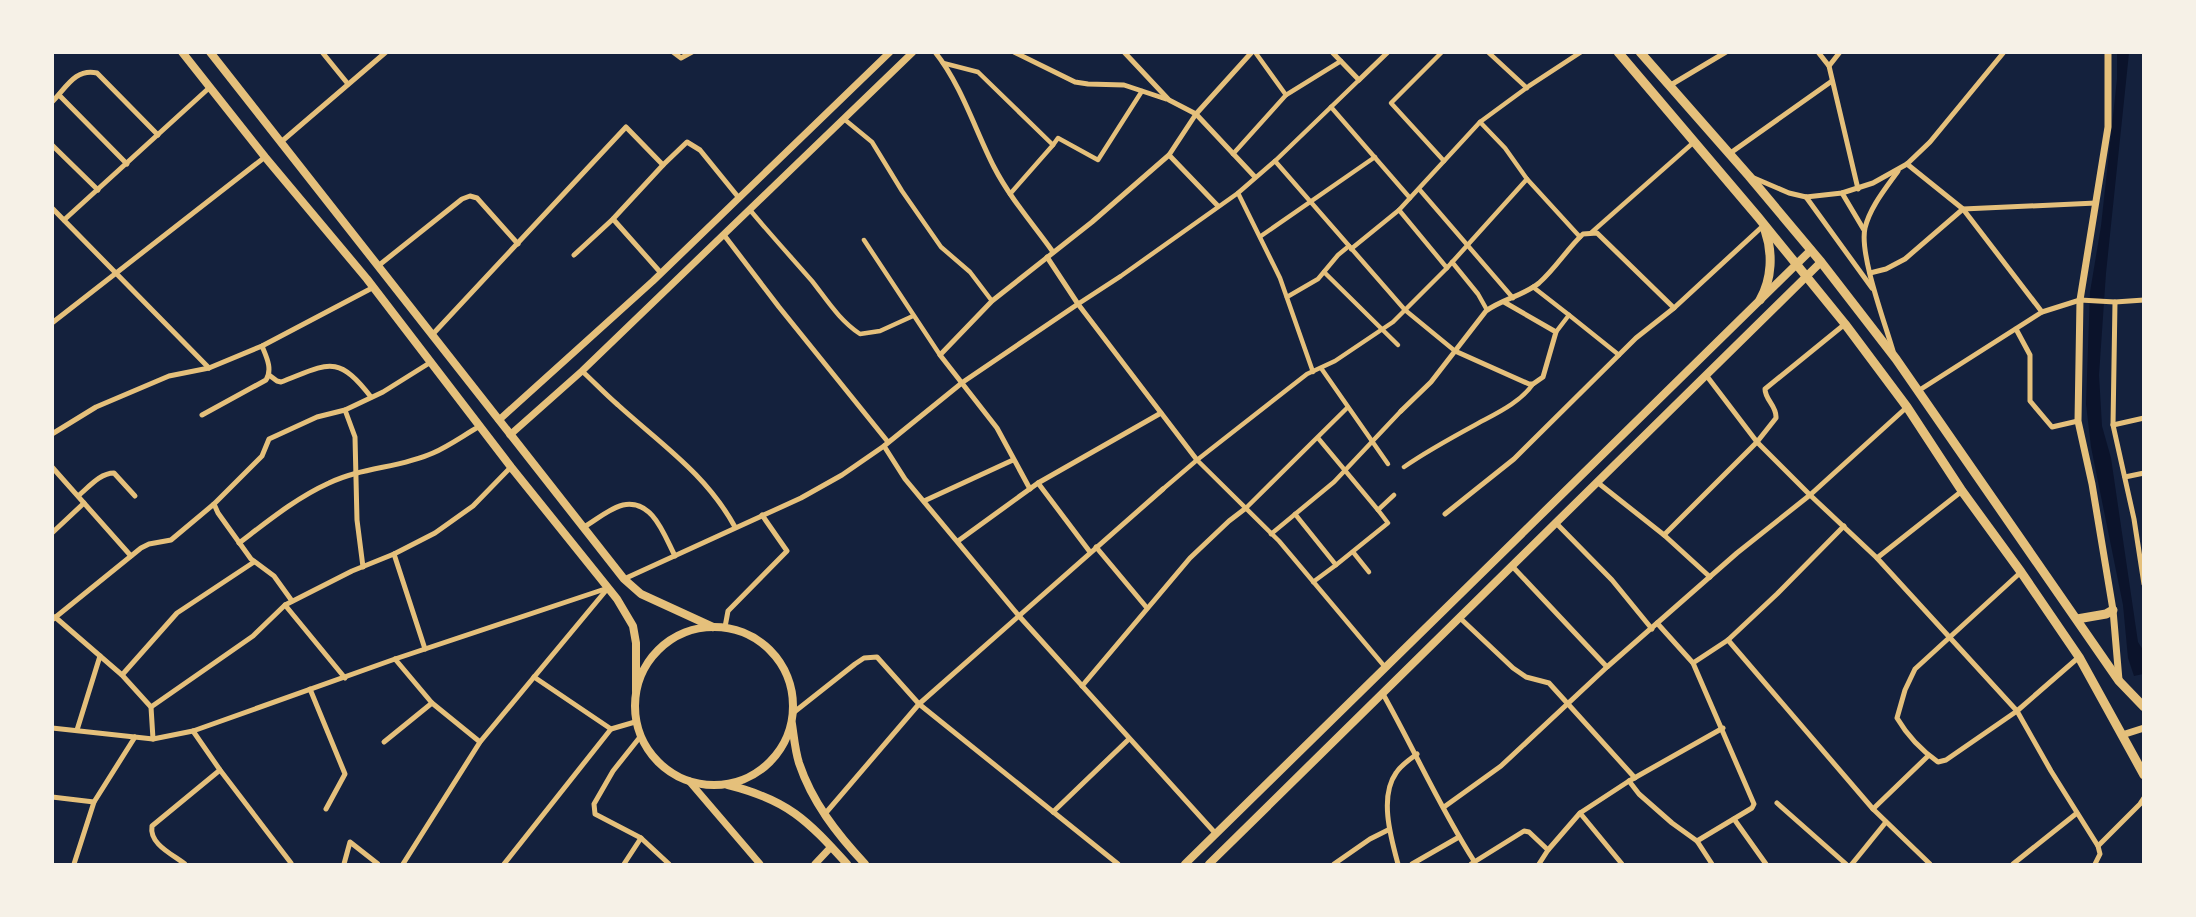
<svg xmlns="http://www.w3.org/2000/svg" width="2196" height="917" font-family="Merriweather,serif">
  <rect width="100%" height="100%" fill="#14213d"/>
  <polygon fill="#0b132b" points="2117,53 2129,53 2106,273 2099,375 2102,426 2111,458 2138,642 2143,650 2143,674 2134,676 2128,658 2123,605 2091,447 2086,404 2090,292 2101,226 2117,79"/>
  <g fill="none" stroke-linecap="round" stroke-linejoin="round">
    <g stroke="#e5c07b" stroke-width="4.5">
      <polyline points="1442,52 1391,103 1444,161"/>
      <polyline points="1488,52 1527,88"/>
      <polyline points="943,63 978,72 1053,145 1010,194"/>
      <polyline points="1286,95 1341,61"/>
      <polyline points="844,119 872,142 902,191 941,247 970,272 992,301"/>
      <polyline points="1480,122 1529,86 1581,52"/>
      <polyline points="1053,145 1058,138 1098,160 1142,91"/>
      <polyline points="1233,154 1286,95 1255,52"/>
      <polyline points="1275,161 1405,310 1455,351"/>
      <polyline points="1527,179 1580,237"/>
      <polyline points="1419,189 1513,298"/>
      <polyline points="1238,193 1280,278 1313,372"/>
      <path d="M750 210C770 234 791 257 812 281 827 300 839 320 860 334L880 331 913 316"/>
      <polyline points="1399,210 1447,268"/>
      <polyline points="1592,232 1694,142"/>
      <polyline points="1261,236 1375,157"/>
      <polyline points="864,240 940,355"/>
      <polyline points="1351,249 1399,210 1410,198"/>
      <polyline points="1452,262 1478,294 1487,310"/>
      <polyline points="1324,272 1398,345"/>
      <polyline points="1533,287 1569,315 1556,332"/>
      <polyline points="1287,297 1318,279 1338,255 1349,246"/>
      <polyline points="1078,304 1121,276 1238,193 1275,161 1359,80"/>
      <polyline points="1569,315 1619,355"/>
      <polyline points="1321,368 1388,464"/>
      <polyline points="1318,438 1378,510 1394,495"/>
      <polyline points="1197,460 1279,541 1385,667"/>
      <path d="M1404 467C1427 451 1451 438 1475 425 1495 414 1520 403 1533 384"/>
      <polyline points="1163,489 1197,460 1307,374 1335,361 1393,322 1446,269 1527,179 1505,148 1480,122 1410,198 1331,107"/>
      <polyline points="1246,508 1347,408"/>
      <polyline points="1295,514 1336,565 1388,523 1378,510"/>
      <polyline points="1271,534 1334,482 1401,411"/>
      <polyline points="1353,552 1369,572"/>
      <polyline points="1313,582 1336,565"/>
    </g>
    <g stroke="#e5c07b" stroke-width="5">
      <polyline points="322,52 348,84"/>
      <polyline points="673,52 681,58 692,52"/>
      <path d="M935 52C962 86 975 130 994 167 1010 198 1033 224 1053 252"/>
      <polyline points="1014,52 1075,82 1088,84 1124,85 1166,99"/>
      <polyline points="1124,52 1169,100 1196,114 1255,177"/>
      <polyline points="1332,52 1359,80 1388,52"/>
      <polyline points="1818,52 1829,66 1858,189"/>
      <polyline points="1829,66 1840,52"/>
      <polyline points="1669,86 1726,52"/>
      <polyline points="59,95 127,164"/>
      <path d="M52 102C66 88 75 68 97 73L158 135"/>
      <polyline points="281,142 386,52"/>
      <polyline points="52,145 98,190"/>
      <polyline points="1729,154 1832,81"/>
      <polyline points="1169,155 1218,206"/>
      <polyline points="1907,164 1963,209 2042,312 2080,300 2115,302 2144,300"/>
      <polyline points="1754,178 1789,193 1806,197 1842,193 1873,183 1907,164 1930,142 2004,52"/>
      <polyline points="1842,193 1864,230"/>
      <polyline points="1806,197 1872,288"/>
      <polyline points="52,208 209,368"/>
      <polyline points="613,219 661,273"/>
      <polyline points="64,220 209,88"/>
      <polyline points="724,235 779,307 888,442"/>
      <polyline points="574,255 613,219 663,165 687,142 700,150 739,198"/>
      <polyline points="1047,257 1078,304 1197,460"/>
      <polyline points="378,266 462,199 470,196 477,198 518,244"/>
      <polyline points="1870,273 1886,269 1905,259 1963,209 2096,203"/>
      <polyline points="2115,302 2113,425 2134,519 2144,584"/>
      <polyline points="52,323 265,157"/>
      <polyline points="2016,329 2030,355 2030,401 2052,427 2078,421"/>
      <polyline points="432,335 626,127 663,165"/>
      <polyline points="1455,351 1529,384 1533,384 1543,377 1556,332 1504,302"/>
      <path d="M1893 351C1885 323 1859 254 1865 228 1870 207 1886 188 1898 171"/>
      <path d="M582 371C594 382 605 394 618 405 662 445 706 474 735 527"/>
      <path d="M269 375 277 381 281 382C328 364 337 353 371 397"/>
      <polyline points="1706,375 1757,442 1810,495 1877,558 2017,711 2051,771 2098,846 2100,854 2095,864"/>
      <polyline points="1918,391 2042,312"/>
      <polyline points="345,410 355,437 357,520 363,567"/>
      <path d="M1401 411 1431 382 1486 311C1502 299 1523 296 1539 283 1556 268 1567 249 1583 234L1597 233 1674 308 1764 225"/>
      <path d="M202 415 266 380C273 369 266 356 262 346"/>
      <polyline points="2113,425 2144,418"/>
      <polyline points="52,434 96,407 169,376 209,368 262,346 374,287"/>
      <polyline points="884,446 905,479 1019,616 1216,834"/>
      <polyline points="52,467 131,556"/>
      <polyline points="2125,477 2144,473"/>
      <polyline points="1597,482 1664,535 1710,577"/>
      <polyline points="1038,483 1090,552"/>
      <polyline points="1030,489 997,428 940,355 992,301 1092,222 1169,155 1196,114 1252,52"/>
      <path d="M78 496C89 487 100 473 114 473L135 496"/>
      <polyline points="924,501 1013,460"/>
      <polyline points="214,504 218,513 251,559 274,576 292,601"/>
      <polyline points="1445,514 1514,459 1636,338 1674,308"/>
      <polyline points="1556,523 1612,580 1652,629"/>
      <path d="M584 527C596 520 610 508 623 505 653 499 664 535 675 556"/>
      <polyline points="52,533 84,503"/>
      <path d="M1664 535 1757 442 1776 418C1777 406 1765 400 1765 389L1845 324"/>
      <polyline points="958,541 1038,483 1161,413"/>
      <path d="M239 543C268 521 296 498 329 483 362 467 400 468 433 453 449 446 464 435 480 426"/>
      <polyline points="1096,547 1147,608"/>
      <polyline points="394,554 425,649"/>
      <polyline points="1877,558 1962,491"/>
      <polyline points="1512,566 1607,667"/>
      <path d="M2021 572 1915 669 1905 690 1897 718C1907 735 1921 750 1938 762L1946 760 2017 711 2079 657"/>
      <polyline points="624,579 801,498 842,475 884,446 963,382 1078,304"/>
      <polyline points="285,605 345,678"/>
      <polyline points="55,617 122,675 151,707 153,739"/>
      <polyline points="1460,618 1513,668 1526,677 1549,683 1635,778"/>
      <polyline points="52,620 141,548 149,544 171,540 214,504 262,456 269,439 317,417 345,410 383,392 431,362"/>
      <polyline points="1657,623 1693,663 1754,804 1752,808 1697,841"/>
      <polyline points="725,627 728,611 787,551 762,515"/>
      <polyline points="1728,640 1873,809 1930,864"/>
      <polyline points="395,659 432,703 480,742"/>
      <polyline points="1693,663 1728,640 1777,594 1844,526"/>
      <polyline points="122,675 177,613 254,562"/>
      <polyline points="534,677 611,729"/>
      <polyline points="1082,686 1190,558 1229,521 1246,508"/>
      <polyline points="310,689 345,774 326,809"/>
      <path d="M1383 694C1414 749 1440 808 1474 861"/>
      <polyline points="151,707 253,636 285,605 352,571 394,554 435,533 473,506 511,467"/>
      <polyline points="793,713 855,664 864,658 877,657 919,704 1118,864"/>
      <polyline points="52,728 153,739 193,731 395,659 608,588"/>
      <polyline points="77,730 100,656"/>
      <polyline points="193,731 220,770 291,863 290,864"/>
      <polyline points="640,737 613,771 594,804 595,814 641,838 669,864"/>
      <polyline points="384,742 432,703"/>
      <polyline points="1629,781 1639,794 1672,823 1697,841 1712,864"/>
      <polyline points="52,797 94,802"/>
      <polyline points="1777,803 1846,864"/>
      <polyline points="1444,807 1501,766 1607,667 1737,553 1810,495 1907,407"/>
      <polyline points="1873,809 1928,756"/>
      <polyline points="1053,812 1129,739"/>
      <polyline points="1580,813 1622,864"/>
      <polyline points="824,815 919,704 1163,489"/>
      <polyline points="1734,819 1766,864"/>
      <polyline points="2098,846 2140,804 2144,798"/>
      <polyline points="74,864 94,802 135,737"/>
      <path d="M185 864C172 854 149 844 152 826L220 770"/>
      <polyline points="344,864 350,842 378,864"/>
      <polyline points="403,864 480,742 608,588"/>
      <polyline points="504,864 611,729 635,722"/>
      <polyline points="624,864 641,838"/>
      <polyline points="1334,864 1370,839 1388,830"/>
      <path d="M1398 864C1391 838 1379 797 1396 773 1401 765 1410 759 1417 754"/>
      <polyline points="1412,864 1459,837"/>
      <polyline points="1471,864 1524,831 1529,832 1548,850"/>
      <polyline points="1539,864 1548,850 1580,813 1629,781 1723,728"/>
      <polyline points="1852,864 1886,822"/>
      <polyline points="2013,864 2077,813"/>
    </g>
    <g stroke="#e5c07b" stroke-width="7">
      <polyline points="2108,52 2108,127 2080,300 2078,421 2092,484 2113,610 2119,680"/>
      <polyline points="499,420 653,281 890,52"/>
      <polyline points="510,435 582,371 913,52"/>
      <polyline points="2122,735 2144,728"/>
      <polyline points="689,781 760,864"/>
      <polyline points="815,864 831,847"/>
    </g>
    <g stroke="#e5c07b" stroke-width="8">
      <polyline points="182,52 265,157 367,279 511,467 617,599 633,626 636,643 636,691"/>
      <polyline points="210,52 624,579 641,594 713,627"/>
      <circle cx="714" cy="706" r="79"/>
      <path d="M792 724C794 737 795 750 799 763 812 802 837 834 865 864"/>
      <path d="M728 785C788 800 807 820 847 864"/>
      <polyline points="1185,864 1811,250"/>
      <polyline points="1209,864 1821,262"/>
    </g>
    <g stroke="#e5c07b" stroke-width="9">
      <polyline points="1618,52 1758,217 1845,324 1907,407 1962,491 2021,572 2079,657 2144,775"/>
      <polyline points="1640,52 1749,176 1821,262 1896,359 2119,681 2144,707"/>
      <path d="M1760 300C1772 279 1773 253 1765 230"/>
      <polyline points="2077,619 2106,614 2113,610"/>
    </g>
  </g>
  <rect width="2196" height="917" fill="none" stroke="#f6f1e7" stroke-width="108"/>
</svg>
